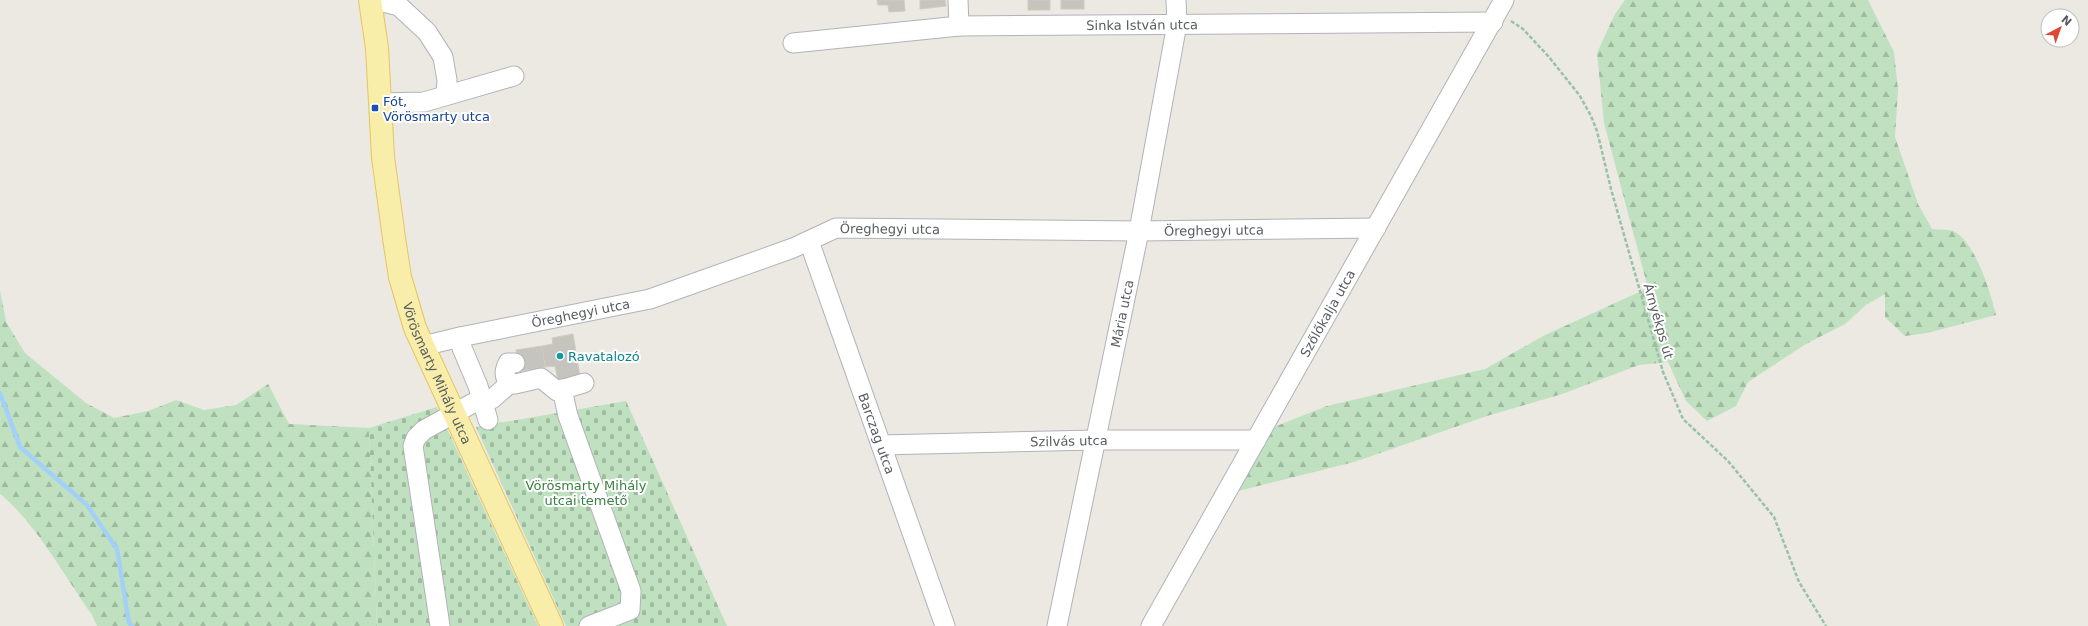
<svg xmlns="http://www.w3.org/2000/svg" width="2088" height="626" font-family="'DejaVu Sans',sans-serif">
  <defs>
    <pattern id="forest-firs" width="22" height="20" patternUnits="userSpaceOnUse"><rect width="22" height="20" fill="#bfe1c0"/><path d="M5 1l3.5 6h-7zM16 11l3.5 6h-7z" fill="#9eba9f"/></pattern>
    <pattern id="cemetery-stones" width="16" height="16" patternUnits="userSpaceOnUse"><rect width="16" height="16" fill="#bfe1c0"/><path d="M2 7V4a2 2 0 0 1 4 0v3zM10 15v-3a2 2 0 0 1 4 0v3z" fill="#9eba9f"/></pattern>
  </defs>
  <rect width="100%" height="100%" fill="#ebe9e1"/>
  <g fill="url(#forest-firs)">
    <path d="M1625 0H1868L1894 52 1898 90 1895 137 1918 204 1932 229C1938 230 1948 229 1953 231 1976 242 1990 292 1996 315L1927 333 1905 336 1885 317V294L1866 305 1845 324 1806 344 1748 382 1736 406 1707 421 1686 401 1668 362 1639 365 1562 394 1487 416 1354 462 1238 491 1274 427 1327 406 1485 369 1545 335 1648 288 1604 123 1597 53 1615 14Z"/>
    <path d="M0 290 6 322 25 353 86 403 114 418 148 411 176 400 204 410 236 405 268 384 289 424 369 428 377 626H97L92 615C66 578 34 521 0 494Z"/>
  </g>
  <g fill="url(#cemetery-stones)">
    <polygon points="626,401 727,626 566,626 476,427"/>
    <polygon points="437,407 538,626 377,626 369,428"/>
  </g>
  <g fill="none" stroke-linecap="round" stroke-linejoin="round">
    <polyline stroke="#a4d0f8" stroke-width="4.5" points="0,393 20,447 87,505 117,549 129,623 132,626"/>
  </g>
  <g fill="#c6c4be" stroke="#cfcbc0">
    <polygon points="877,0 904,0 905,11 889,12 888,5 878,5"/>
    <polygon points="920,0 945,0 946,6 920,9"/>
    <rect x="1028" y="0" width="22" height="10"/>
    <rect x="1061" y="0" width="23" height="9"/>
    <polygon points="573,334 580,377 558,380 555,366 545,367 542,346 553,344 552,338"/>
    <polygon points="542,346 545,367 520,371 516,350"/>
  </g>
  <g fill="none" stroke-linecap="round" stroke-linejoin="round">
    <g stroke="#b1b3b8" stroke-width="21">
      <g id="minor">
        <polyline points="376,0 399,6 427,32 443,57 447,80 446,95"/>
        <polyline points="958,0 959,26"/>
        <path id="s1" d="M793 43 959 26 1493 22"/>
        <polyline points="380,103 424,102 514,76"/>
        <path id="s2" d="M809 241 945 626"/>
        <polyline points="460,337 462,348 478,386 488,420"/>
        <path id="s3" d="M423 346 460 337 650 299 793 248 836 228 1139 231 1376 228"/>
        <path d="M515 363H508C504 371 504 376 509 384H515L541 378 557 391 584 383"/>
        <polyline points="562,389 568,416 631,591 630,610 589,626"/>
        <path id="s4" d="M881 445 1096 440H1256"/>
        <polyline points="440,626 413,446 416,438 424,430 475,402 492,399 509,384"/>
        <path id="s5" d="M1057 626 1139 231 1177 24 1176 0"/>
        <path id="s6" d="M1151 626 1504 0"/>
      </g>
    </g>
    <g stroke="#e6c560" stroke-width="24">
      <g id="major">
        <path id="s7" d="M370 0 377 48 383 157 394 238 400 277 415 328 552 626"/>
      </g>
    </g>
    <polyline stroke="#99c1a6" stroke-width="2.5" stroke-dasharray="4 2" stroke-linecap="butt" points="1511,21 1523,29 1549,57 1580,96 1591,116 1597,131 1611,189 1663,372 1683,419 1728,461 1774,517 1799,582 1826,626"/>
    <use href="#minor" stroke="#fff" stroke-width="19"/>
    <use href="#major" stroke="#f8eea9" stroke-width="22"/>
  </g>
  <rect fill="#1a4fb4" stroke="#fff" stroke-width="1.5" x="371" y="104" width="8" height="8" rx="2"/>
  <circle fill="#0f9aa8" stroke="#fff" stroke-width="1.5" cx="560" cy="356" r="4"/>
  <g text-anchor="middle" stroke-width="4" stroke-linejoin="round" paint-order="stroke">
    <g font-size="13" fill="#595c61" stroke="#fff">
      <text dy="5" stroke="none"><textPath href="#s1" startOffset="350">Sinka István utca</textPath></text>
      <text dy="5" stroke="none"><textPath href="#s3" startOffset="485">Öreghegyi utca</textPath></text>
      <text dy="5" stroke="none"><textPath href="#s3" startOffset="809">Öreghegyi utca</textPath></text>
      <text dy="5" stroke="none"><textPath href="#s3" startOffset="161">Öreghegyi utca</textPath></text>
      <text dy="5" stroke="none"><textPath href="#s6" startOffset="359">Szőlőkalja utca</textPath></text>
      <text dy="5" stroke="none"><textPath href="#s5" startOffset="319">Mária utca</textPath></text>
      <text transform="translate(1659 321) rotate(74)" y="5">Árnyékps út</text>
      <text dy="5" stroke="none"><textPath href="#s7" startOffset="382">Vörösmarty Mihály utca</textPath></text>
      <text dy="5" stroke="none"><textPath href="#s2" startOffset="204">Barczag utca</textPath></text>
      <text dy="5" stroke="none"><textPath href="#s4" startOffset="188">Szilvás utca</textPath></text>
    </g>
    <g font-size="13" fill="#164399" stroke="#fff" text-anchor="start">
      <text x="383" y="106">Fót,<tspan x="383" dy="15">Vörösmarty utca</tspan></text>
    </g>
    <g font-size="13" fill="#0d838f" stroke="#fff" text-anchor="start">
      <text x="568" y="361">Ravatalozó</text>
    </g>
    <g font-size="13" fill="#3a7f40" stroke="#fff">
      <text x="586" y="490">Vörösmarty Mihály<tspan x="586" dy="15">utcai temető</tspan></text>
    </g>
  </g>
  <g transform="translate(2060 28) rotate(41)"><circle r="19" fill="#ffffff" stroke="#bdbec0"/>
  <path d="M0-3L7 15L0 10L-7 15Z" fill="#db4a37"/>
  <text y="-6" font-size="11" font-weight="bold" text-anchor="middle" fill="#595c61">N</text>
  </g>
</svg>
